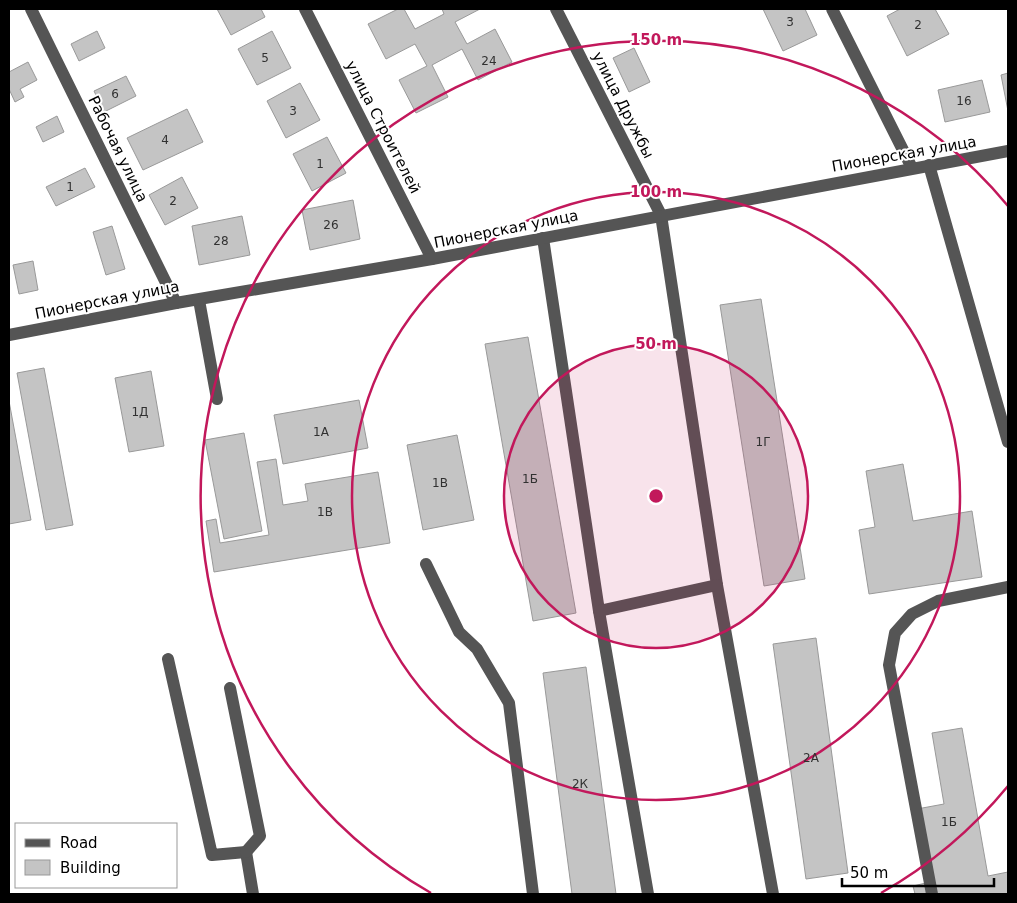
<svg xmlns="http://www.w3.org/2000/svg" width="1017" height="903" font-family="'DejaVu Sans',sans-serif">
  <rect width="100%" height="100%" fill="#fff"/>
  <g fill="#c4c4c4" stroke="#999">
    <polygon points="217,9 261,9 265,17 231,35"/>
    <polygon points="398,9 404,9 415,29 444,14 442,9 480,9 455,22 467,44 495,29 512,62 478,80 462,49 432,65 448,97 416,113 399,80 427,66 415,44 386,59 368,24"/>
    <polygon points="763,9 805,9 817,35 783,51"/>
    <polygon points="900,9 935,9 949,34 907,56 887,16"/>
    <polygon points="97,31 105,48 79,61 71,44"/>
    <polygon points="272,31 291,68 257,85 238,49"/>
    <polygon points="634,48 650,82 629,92 613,58"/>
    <polygon points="28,62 37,80 20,89 24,97 15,102 9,89 9,72"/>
    <polygon points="1008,73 1008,111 1001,75"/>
    <polygon points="126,76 136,96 104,112 94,91"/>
    <polygon points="982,80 990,112 945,122 938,90"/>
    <polygon points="300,83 320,120 286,138 267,101"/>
    <polygon points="187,109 203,142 143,170 127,138"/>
    <polygon points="57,116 64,132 43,142 36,127"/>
    <polygon points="327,137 346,173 312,191 293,154"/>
    <polygon points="85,168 95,187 56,206 46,187"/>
    <polygon points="182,177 198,208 165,225 149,195"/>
    <polygon points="353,200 360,239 310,250 302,210"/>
    <polygon points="242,216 250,255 199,265 192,226"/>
    <polygon points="112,226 125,269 106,275 93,232"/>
    <polygon points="33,261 38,290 19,294 13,265"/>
    <polygon points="761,299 805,579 764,586 720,305"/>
    <polygon points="528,337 576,613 533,621 485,344"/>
    <polygon points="44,368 73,525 46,530 17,373"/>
    <polygon points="151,371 164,446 129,452 115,378"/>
    <polygon points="359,400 368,448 283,464 274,415"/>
    <polygon points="9,401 31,520 9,524"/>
    <polygon points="244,433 262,531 224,539 205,440"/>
    <polygon points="457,435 474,520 423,530 407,445"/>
    <polygon points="276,459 283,505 308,501 305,484 378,472 390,543 214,572 206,521 216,519 220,543 269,535 257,462"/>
    <polygon points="903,464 913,521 972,511 982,577 869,594 859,530 875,527 866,471"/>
    <polygon points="816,638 848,873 806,879 773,644"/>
    <polygon points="586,667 616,894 572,894 543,673"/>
    <polygon points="962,728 988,876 1008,872 1008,894 915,894 913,886 930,882 917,809 944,804 932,733"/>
  </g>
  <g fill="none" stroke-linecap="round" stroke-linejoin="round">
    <g stroke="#555" stroke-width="12">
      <polyline points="31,9 176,303"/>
      <polyline points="305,9 432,259"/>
      <polyline points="556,9 661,215 717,585 773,894"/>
      <polyline points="832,9 912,168"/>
      <polyline points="929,165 1008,442"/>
      <polyline points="543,238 599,611 648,894"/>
      <polyline points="199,300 217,399"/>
      <polyline points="9,335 176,303 432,259 1008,151"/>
      <polyline points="426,564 459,632 477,649 509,703 533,894"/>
      <polyline points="599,611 717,585"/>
      <polyline points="168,659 212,855 246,852 253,894"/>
      <polyline points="230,688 260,836 246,852"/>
      <polyline points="932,894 889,665 895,633 912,614 938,601 1008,587"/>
    </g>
  </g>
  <circle cx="656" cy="496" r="152" fill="#c2185b" fill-opacity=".12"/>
  <g fill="none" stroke="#c2185b" stroke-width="2.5">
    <circle cx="656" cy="496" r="152"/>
    <circle cx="656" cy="496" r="304"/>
    <path d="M1008 786A456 456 0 0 1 881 893M431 893A456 456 0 1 1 1008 206"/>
  </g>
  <g text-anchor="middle" stroke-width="4" stroke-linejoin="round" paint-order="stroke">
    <g font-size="12" fill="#313131">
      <text x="790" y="26">3</text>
      <text x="918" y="29">2</text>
      <text x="265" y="62">5</text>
      <text x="489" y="65">24</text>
      <text x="115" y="98">6</text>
      <text x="964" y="105">16</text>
      <text x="293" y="115">3</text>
      <text x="165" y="144">4</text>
      <text x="320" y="168">1</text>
      <text x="70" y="191">1</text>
      <text x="173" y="205">2</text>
      <text x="331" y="229">26</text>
      <text x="221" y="245">28</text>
      <text x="140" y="416">1Д</text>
      <text x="321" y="436">1А</text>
      <text x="763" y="446">1Г</text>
      <text x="530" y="483">1Б</text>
      <text x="440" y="487">1В</text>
      <text x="325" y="516">1В</text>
      <text x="811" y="762">2А</text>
      <text x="580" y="788">2К</text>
      <text x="949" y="826">1Б</text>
    </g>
    <g font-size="15" fill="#000" stroke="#fff">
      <text transform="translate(623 105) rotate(63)" y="5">улица Дружбы</text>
      <text transform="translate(383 127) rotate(63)" y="5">улица Строителей</text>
      <text transform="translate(118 149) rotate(64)" y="5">Рабочая улица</text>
      <text transform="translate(904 154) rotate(-10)" y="5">Пионерская улица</text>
      <text transform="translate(506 229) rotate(-11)" y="5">Пионерская улица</text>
      <text transform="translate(107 300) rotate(-11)" y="5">Пионерская улица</text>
    </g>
  </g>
  <circle cx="656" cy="496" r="8" fill="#c2185b" stroke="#fff" stroke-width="2.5"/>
  <g font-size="15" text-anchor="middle" font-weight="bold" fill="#c2185b" stroke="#fff" stroke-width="4" stroke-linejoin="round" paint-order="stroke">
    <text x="656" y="45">150 m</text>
    <text x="656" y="197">100 m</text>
    <text x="656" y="349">50 m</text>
  </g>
  <rect width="1017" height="903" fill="none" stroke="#000000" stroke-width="20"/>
  <rect x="15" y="823" width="162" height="65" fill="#ffffff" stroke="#999999"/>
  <rect x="25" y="839" width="25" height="8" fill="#555555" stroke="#999999"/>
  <text x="60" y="848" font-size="15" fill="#000000">Road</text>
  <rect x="25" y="860" width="25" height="15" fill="#c4c4c4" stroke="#999999"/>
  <text x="60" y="873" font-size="15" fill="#000000">Building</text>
  <path d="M842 878v8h152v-8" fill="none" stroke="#000000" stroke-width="2.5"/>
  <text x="850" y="878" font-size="15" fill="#000000" stroke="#ffffff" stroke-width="4" paint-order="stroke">50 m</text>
</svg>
